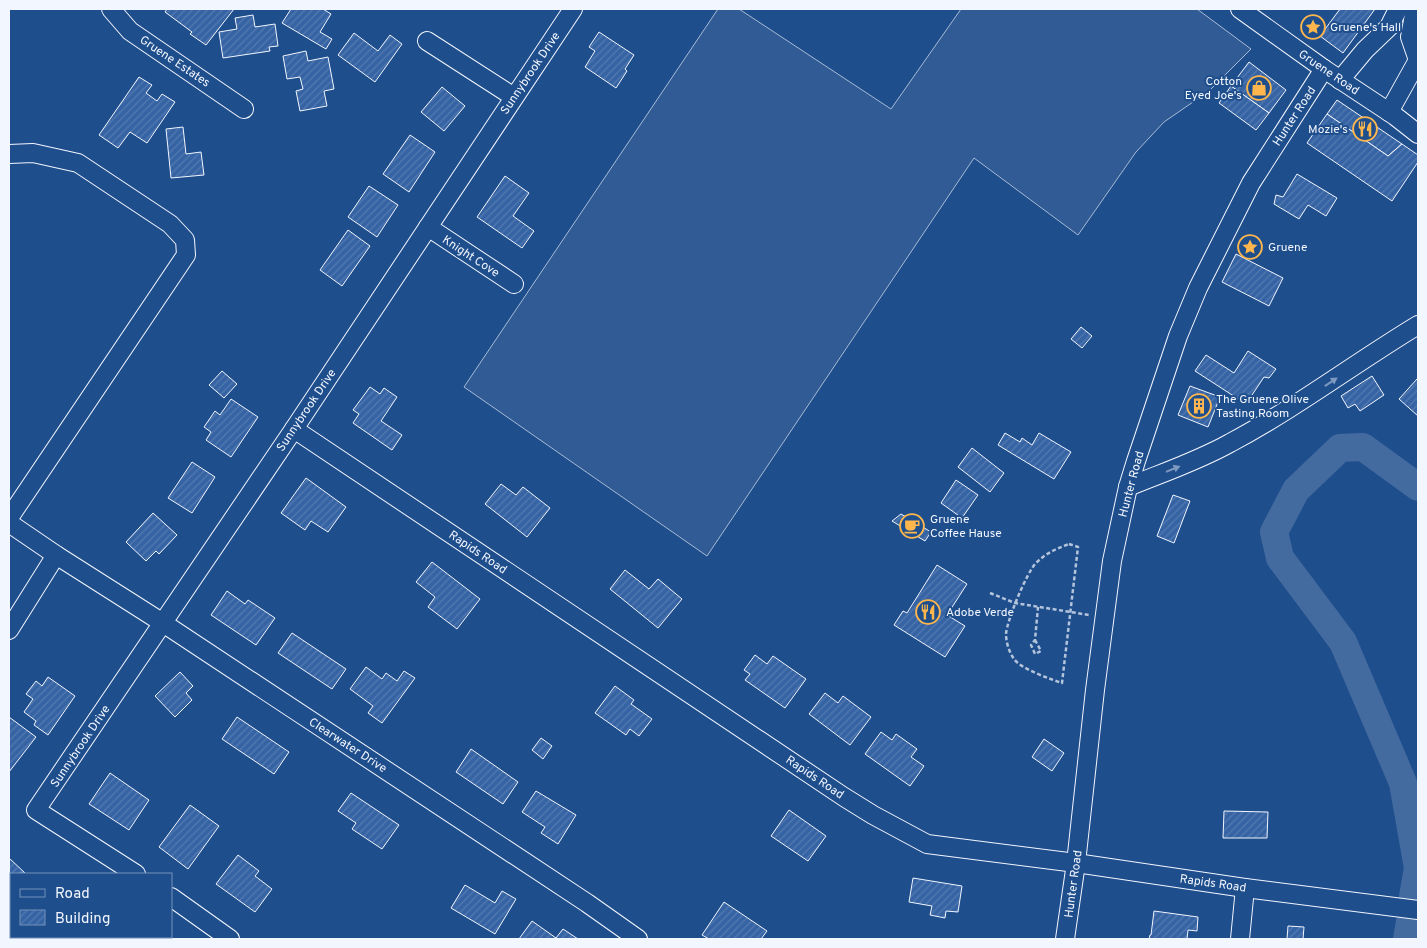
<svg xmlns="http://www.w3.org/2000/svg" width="1427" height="948" font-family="Overpass,sans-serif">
  <defs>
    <pattern id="building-hatch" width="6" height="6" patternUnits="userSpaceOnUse" patternTransform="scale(1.25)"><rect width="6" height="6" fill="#3563a3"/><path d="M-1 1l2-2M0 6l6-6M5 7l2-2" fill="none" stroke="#537ab1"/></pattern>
  </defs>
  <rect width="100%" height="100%" fill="#1f4e8c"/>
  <polygon fill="#305b95" stroke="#a8bbd7" points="718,9 739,9 891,109 961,9 1197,9 1251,49 1209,91 1164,122 1136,152 1078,235 974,158 707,556 464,387"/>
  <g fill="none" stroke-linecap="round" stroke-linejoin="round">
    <g stroke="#446ba0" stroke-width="28">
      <polyline points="1413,897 1418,868 1403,783 1343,642 1280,558 1274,532 1296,490 1340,448 1363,447 1418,487"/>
      <polyline points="1407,939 1410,922"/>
    </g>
  </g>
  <g fill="url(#building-hatch)" stroke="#f2f6ff">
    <polygon points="167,9 234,9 206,45 190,34 192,32 165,12"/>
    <polygon points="291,9 323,9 331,14 320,32 332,39 326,49 282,23"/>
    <polygon points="1340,9 1375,9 1343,53 1320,36"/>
    <polygon points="253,15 255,27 275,24 278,46 269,47 270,51 223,58 219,32 237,29 235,18"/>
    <polygon points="599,32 634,55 625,69 627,71 616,88 585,67 595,51 589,47"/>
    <polygon points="354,33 378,51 390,35 402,44 375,82 338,55"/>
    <polygon points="306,51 308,61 328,57 334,89 324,91 327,106 300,111 296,91 303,89 300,77 287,79 283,56"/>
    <polygon points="1249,62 1286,90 1269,113 1231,86"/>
    <polygon points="139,77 152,85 146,93 157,101 162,94 175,102 147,143 130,132 118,148 99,135"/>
    <polygon points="1231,86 1269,113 1256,130 1219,103"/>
    <polygon points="442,87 465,106 444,131 421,112"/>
    <polygon points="1337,100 1402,144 1388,156 1327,114"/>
    <polygon points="1327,114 1388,156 1402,144 1418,155 1418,162 1392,201 1307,143"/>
    <polygon points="183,127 186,154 201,152 204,175 171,178 166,129"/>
    <polygon points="410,135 435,152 409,192 383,174"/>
    <polygon points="1297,174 1337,198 1326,216 1308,205 1299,219 1274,204 1276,195 1283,197"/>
    <polygon points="505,176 529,193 513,216 534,231 522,248 477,217"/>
    <polygon points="369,186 398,205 377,237 348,217"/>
    <polygon points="348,230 370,246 342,286 320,270"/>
    <polygon points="1236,254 1283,278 1269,306 1222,282"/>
    <polygon points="1081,327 1092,336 1082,348 1071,339"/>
    <polygon points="1248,351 1276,369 1269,378 1264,377 1246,404 1195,371 1206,355 1234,373"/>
    <polygon points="222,371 237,384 224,398 209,385"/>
    <polygon points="1372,376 1384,395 1360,411 1355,404 1348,408 1341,396"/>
    <polygon points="1417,379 1418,381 1418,416 1399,399"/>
    <polygon points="1190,386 1220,397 1208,427 1178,415"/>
    <polygon points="370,387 380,394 384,388 397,397 381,421 402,435 392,450 353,423 359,414 353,410"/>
    <polygon points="231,399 258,417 231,457 206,440 211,432 204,427 215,411 220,415"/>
    <polygon points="1005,433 1020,442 1022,438 1032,445 1039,433 1071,452 1054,479 998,445"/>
    <polygon points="972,448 1004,473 990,492 958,467"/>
    <polygon points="192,462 215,477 192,513 168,498"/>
    <polygon points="306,478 346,507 328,532 311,521 305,530 281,513"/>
    <polygon points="956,480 978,495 962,518 941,503"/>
    <polygon points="501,484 516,495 523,487 550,508 527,537 485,504"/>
    <polygon points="1173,495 1190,501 1174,543 1157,536"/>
    <polygon points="153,513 177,535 159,554 156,551 146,561 126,542"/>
    <polygon points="901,514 931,532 925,541 892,521"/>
    <polygon points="432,562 480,599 457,629 428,607 435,597 416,582"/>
    <polygon points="937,565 967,584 947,615 965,626 945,657 894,625 903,611 907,613"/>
    <polygon points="625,570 649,589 658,579 682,599 658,628 610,589"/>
    <polygon points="227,591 245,604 248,600 275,618 256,645 211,615"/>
    <polygon points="292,633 346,669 332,689 278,653"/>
    <polygon points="755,655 767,664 773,656 806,679 785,708 745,680 750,674 744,670"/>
    <polygon points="366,667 382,679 386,673 397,681 404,671 415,678 382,723 368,713 373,706 350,689"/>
    <polygon points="180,672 193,686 186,693 192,700 175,717 155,696"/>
    <polygon points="48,677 75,696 48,735 34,725 36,721 24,712 33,699 26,694 36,681 42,686"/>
    <polygon points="615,686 634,700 631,704 652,719 639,736 630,729 626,735 595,713"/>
    <polygon points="825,693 838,703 843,696 871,717 850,745 809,714"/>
    <polygon points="9,717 36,737 9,772"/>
    <polygon points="237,717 289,752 274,774 222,739"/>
    <polygon points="881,732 892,740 896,734 917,749 911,757 924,766 910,786 865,754"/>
    <polygon points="541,738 552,746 543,759 532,750"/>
    <polygon points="1044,739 1064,753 1052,771 1032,757"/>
    <polygon points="471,749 518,782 503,804 456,772"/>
    <polygon points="110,773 149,800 129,830 89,804"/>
    <polygon points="536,791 576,815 558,844 541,833 545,827 522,812"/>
    <polygon points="351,793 399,825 382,849 352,829 356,823 338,811"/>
    <polygon points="190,805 219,826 188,869 159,847"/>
    <polygon points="789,810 826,836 808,861 771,836"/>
    <polygon points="1224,811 1268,812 1267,838 1223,838"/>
    <polygon points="238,855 259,871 255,876 272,889 255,912 216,884"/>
    <polygon points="9,858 25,873 11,874 11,888 9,891"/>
    <polygon points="913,878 962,886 958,912 946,911 945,918 930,915 932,906 909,902"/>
    <polygon points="465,885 495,903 502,891 516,899 495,934 451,908"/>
    <polygon points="724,902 767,931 761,939 709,939 702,935"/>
    <polygon points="1154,911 1198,917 1197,931 1188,930 1187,939 1149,939 1150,935 1151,935"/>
    <polygon points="532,921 556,938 563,929 578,939 519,939"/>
    <polygon points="1288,926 1304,927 1303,939 1287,939"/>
    <polygon points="144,937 165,937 168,939 142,939"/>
  </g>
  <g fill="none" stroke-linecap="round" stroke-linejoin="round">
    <g stroke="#f2f6ff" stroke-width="20">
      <g id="minor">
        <polyline points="111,9 130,31 244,109"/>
        <polyline points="1240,9 1324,69 1395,116 1418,134"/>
        <polyline points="1415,9 1410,37 1418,60"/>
        <polyline points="427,41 514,97"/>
        <polyline points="1340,80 1365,50 1389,27 1398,9"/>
        <polyline points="1389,112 1418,60"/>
        <polyline points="9,154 33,153 78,163 170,224 185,240 186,255 9,518"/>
        <polyline points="428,227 514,284"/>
        <polyline points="294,429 844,797 873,815 927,844 1076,863 1245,888 1418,910"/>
        <path d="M1128 487C1162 473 1198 461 1230 443 1296 408 1355 363 1418 325"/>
        <polyline points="9,523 56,555 9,630"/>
        <polyline points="56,555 163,623 587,903 638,939"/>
        <polyline points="136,874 36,810 294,429 573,9"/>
        <polyline points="171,897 230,939"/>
        <polyline points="1065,939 1076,863 1095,690 1112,561 1128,487 1136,461 1178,336 1198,288 1251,183 1324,69"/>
        <polyline points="1240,939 1245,888"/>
      </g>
    </g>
    <g stroke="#b3c4dc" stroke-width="2.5" stroke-dasharray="4 2.5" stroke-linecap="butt">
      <path d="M1069 544 1078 547 1062 683C1050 679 1021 669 1014 659 1009 652 1006 642 1006 634 1007 620 1027 572 1036 563 1046 553 1056 549 1069 544Z"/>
      <polyline points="990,593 1015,603 1089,615"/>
      <polyline points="1035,640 1041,651 1035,654 1031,645 1035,640 1038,607"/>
    </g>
    <use href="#minor" stroke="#1f4e8c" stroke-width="18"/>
  </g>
  <defs><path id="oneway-solid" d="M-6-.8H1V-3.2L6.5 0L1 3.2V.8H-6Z" transform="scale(1.25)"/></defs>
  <g fill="#7e9ac0">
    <use href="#oneway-solid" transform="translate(1331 382) rotate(-34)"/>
    <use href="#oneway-solid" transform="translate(1173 469) rotate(-22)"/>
  </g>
  <defs>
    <g id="sight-ring" transform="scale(1.25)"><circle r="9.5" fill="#1f4e8c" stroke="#ffb74d" stroke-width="1.5"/><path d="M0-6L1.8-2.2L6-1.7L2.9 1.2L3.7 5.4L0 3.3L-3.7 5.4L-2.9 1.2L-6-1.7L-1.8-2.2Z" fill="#ffb74d"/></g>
    <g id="shop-ring" transform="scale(1.25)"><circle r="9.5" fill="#1f4e8c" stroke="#ffb74d" stroke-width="1.5"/><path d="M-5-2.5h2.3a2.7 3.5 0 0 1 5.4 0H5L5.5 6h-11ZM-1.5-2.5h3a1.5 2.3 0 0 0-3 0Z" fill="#ffb74d"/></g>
    <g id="restaurant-ring" transform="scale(1.25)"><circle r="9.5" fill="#1f4e8c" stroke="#ffb74d" stroke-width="1.5"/><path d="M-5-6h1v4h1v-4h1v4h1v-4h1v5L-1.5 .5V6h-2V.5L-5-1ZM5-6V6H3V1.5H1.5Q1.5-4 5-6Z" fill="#ffb74d"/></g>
    <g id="building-ring" transform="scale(1.25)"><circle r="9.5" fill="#1f4e8c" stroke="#ffb74d" stroke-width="1.5"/><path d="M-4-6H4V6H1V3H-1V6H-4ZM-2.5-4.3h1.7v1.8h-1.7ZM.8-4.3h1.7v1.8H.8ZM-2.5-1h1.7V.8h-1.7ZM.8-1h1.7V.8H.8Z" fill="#ffb74d"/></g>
    <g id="cafe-ring" transform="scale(1.25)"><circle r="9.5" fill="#1f4e8c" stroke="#ffb74d" stroke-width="1.5"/><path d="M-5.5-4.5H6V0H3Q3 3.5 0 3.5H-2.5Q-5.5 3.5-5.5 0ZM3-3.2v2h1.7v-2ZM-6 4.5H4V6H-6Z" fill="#ffb74d"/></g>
  </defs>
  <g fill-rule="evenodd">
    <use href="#sight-ring" x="1313" y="27"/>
    <use href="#shop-ring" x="1259" y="88"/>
    <use href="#restaurant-ring" x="1365" y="129"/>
    <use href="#sight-ring" x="1250" y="247"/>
    <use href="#building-ring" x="1199" y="406"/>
    <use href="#cafe-ring" x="912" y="526"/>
    <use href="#restaurant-ring" x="928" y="612"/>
  </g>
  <g text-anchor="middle" stroke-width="4" stroke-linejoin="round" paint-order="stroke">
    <g font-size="12" fill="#f2f6ff" stroke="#1f4e8c" text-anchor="start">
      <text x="1330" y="31">Gruene's Hall</text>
      <text x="1242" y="85" text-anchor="end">Cotton<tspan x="1242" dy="14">Eyed Joe's</tspan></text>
      <text x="1348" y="133" text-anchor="end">Mozie's</text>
      <text x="1268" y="251">Gruene</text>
      <text x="1216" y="403">The Gruene Olive<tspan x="1216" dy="14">Tasting Room</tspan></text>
      <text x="930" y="523">Gruene<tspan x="930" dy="14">Coffee Hause</tspan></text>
      <text x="946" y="616">Adobe Verde</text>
    </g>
    <g font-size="12" fill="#f2f6ff" stroke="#1f4e8c">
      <text transform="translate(175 61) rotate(34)" y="4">Gruene Estates</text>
      <text transform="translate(1329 72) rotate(34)" y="4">Gruene Road</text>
      <text transform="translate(530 73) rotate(-56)" y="4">Sunnybrook Drive</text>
      <text transform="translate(1294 116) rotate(-57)" y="4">Hunter Road</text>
      <text transform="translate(471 256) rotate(33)" y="4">Knight Cove</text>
      <text transform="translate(306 410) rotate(-56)" y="4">Sunnybrook Drive</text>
      <text transform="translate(1131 484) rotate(-75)" y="4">Hunter Road</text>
      <text transform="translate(478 552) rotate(34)" y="4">Rapids Road</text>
      <text transform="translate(348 745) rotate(33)" y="4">Clearwater Drive</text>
      <text transform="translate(80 746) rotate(-56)" y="4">Sunnybrook Drive</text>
      <text transform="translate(815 777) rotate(34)" y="4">Rapids Road</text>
      <text transform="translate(1213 883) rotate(8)" y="4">Rapids Road</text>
      <text transform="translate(1073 884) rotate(-82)" y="4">Hunter Road</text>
    </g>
  </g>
  <rect width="1427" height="948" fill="none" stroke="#f2f6ff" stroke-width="20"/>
  <rect x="10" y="873" width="162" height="65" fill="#1f4e8c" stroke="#7391ba"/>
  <rect x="20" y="889" width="25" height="8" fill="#1f4e8c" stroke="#7391ba"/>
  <text x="55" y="898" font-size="15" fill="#f2f6ff">Road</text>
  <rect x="20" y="910" width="25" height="15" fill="url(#building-hatch)" stroke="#7391ba"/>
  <text x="55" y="923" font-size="15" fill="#f2f6ff">Building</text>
</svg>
